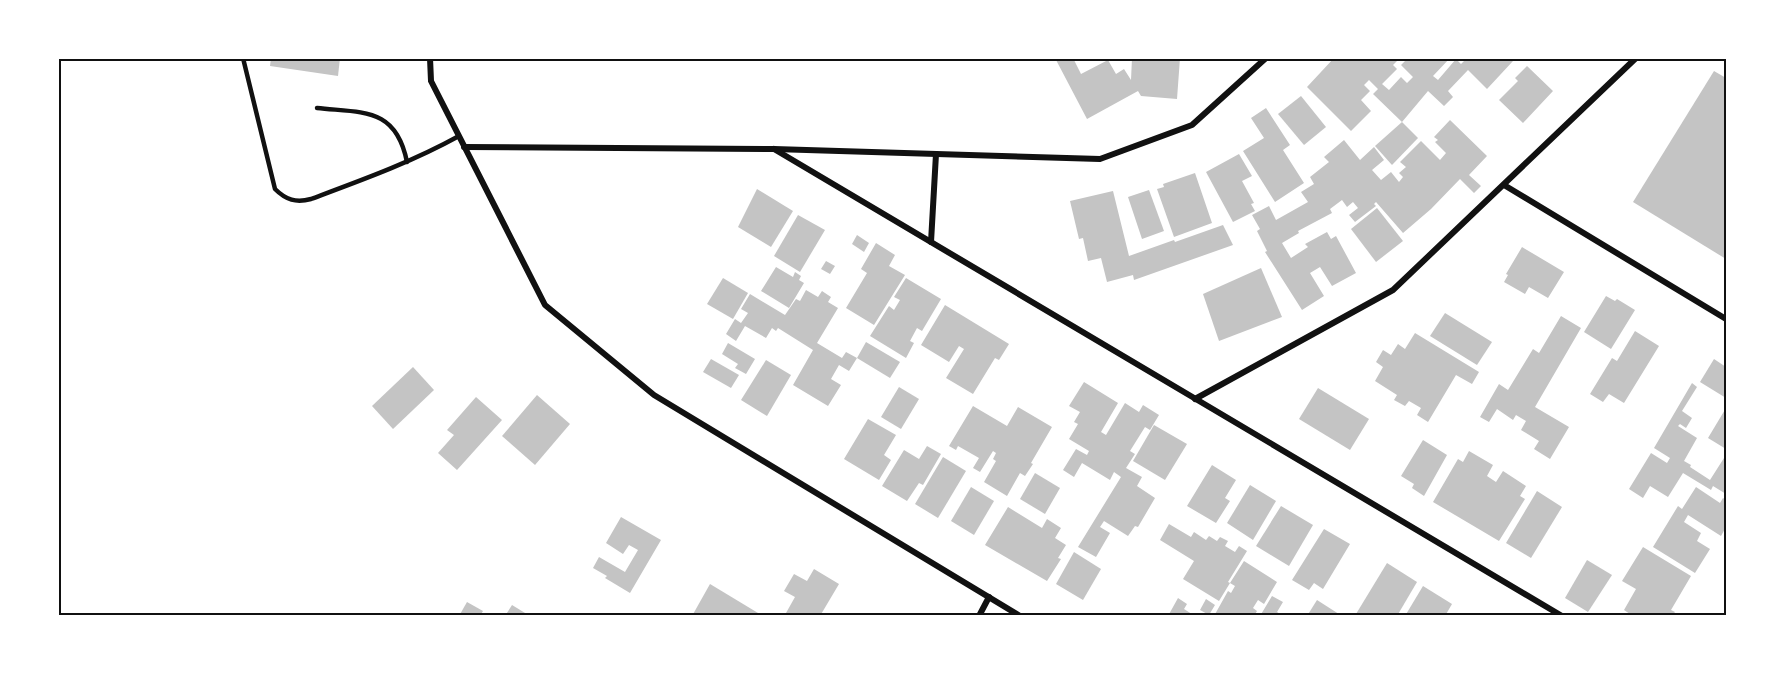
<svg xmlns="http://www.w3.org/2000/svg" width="1785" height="674" font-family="Figtree,sans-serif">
  <rect width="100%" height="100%" fill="#fff"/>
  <g fill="#c4c4c4">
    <polygon points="271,58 340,58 338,76 270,66"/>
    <polygon points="1055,58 1073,58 1081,74 1108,60 1116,74 1124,69 1131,80 1132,58 1180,58 1177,99 1141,96 1138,91 1087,119"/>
    <polygon points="1334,58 1394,58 1397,61 1393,65 1397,69 1382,84 1389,90 1401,77 1407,83 1413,77 1401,65 1408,58 1450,58 1433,76 1438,80 1456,59 1461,64 1467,58 1510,58 1513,61 1487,89 1468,70 1448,91 1453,97 1444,106 1428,91 1402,122 1373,94 1378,89 1369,80 1364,85 1370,91 1361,100 1371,111 1351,131 1307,87"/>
    <polygon points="1527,66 1553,91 1523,123 1499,100 1518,81 1515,78"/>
    <polygon points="1714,71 1726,78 1726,259 1633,202"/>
    <polygon points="1301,96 1326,127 1304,145 1278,114"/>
    <polygon points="1266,108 1290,145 1283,150 1304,183 1275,202 1243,151 1264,138 1251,118"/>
    <polygon points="1450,120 1487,156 1469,175 1481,186 1474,193 1460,179 1431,209 1403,233 1376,202 1374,204 1376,206 1355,222 1349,215 1358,208 1353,202 1347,207 1342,200 1330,209 1332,213 1298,231 1299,233 1282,243 1291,258 1308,247 1305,244 1327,232 1331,239 1336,236 1356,273 1332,286 1320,267 1310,273 1324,296 1302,310 1265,252 1267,251 1257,231 1260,229 1252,215 1269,206 1276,220 1308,202 1301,192 1314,184 1310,177 1329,162 1324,157 1344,140 1360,160 1374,147 1384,160 1372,170 1381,180 1391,172 1399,182 1403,177 1399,173 1406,167 1400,162 1421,141 1440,160 1446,153 1435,142 1438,140 1434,137"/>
    <polygon points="1402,122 1418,138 1392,165 1375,146"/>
    <polygon points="1239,154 1252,176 1242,181 1254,203 1251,204 1255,211 1233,222 1206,172"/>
    <polygon points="1195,173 1212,223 1174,237 1157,189 1164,187 1163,184"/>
    <polygon points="757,189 793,211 771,247 738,227"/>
    <polygon points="1149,190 1164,231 1142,239 1128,197"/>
    <polygon points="1113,191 1129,256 1174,240 1175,242 1223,225 1233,245 1134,280 1133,275 1107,282 1101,258 1088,261 1083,238 1079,239 1070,201"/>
    <polygon points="1377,208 1403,241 1376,262 1351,229"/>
    <polygon points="798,215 825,230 800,272 774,256"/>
    <polygon points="857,235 869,243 864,252 852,244"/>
    <polygon points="876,243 895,255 889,266 905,275 874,325 846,308 867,273 861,269"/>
    <polygon points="1522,247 1564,272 1548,298 1529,287 1525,294 1504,282 1508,275 1506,274"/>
    <polygon points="826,261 835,266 830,274 821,269"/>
    <polygon points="776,267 793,277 795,272 801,276 799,280 804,283 789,308 761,291"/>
    <polygon points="1261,268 1282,317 1219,341 1203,294"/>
    <polygon points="723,278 748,293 733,319 707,304"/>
    <polygon points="906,278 941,299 922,331 917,328 910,341 914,343 906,358 870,336 889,306 894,310 900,300 894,297"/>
    <polygon points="806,290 818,297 822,291 831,297 828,302 838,308 817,343 842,358 846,352 857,358 849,371 839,365 831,379 841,385 828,406 793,385 813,350 778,328 776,331 772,328 766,338 745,326 736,341 726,334 735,319 741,323 748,313 741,309 750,294 785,315 796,299 800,301"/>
    <polygon points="1606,296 1615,301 1617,299 1635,310 1611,349 1584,332"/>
    <polygon points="945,305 1009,344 999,360 995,358 973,394 946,378 964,349 959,346 949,362 921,345"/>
    <polygon points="1445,313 1492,342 1477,365 1430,336"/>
    <polygon points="1561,316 1581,328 1535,407 1569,427 1550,459 1534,449 1539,441 1521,430 1526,421 1516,415 1513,420 1497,409 1489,422 1480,417 1499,384 1508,390 1533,349 1539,353"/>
    <polygon points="1635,331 1659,346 1624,403 1609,394 1603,402 1590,394 1612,358 1617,361"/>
    <polygon points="1415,333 1479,372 1472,384 1456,375 1428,422 1417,415 1421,408 1409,401 1405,406 1394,400 1397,395 1375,381 1383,367 1376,362 1383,350 1391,355 1398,344 1405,349"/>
    <polygon points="866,342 900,362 890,378 857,358"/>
    <polygon points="728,343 755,359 746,374 735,368 738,364 722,354"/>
    <polygon points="711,359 739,375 731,388 703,372"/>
    <polygon points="1714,359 1726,367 1726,398 1700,382"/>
    <polygon points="766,360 791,375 767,416 741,400"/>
    <polygon points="413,367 434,390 393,429 372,406"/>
    <polygon points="1084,382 1118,403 1101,432 1106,435 1125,403 1139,412 1143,405 1159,415 1150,430 1145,427 1130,451 1135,454 1126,468 1142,477 1137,486 1155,498 1138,527 1135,526 1128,536 1104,521 1100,527 1110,533 1096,557 1078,547 1121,477 1114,472 1110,480 1082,463 1074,477 1063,470 1076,449 1087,455 1089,451 1069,439 1078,424 1074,422 1080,412 1069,406"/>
    <polygon points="1692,383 1697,387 1682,411 1692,418 1686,428 1680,424 1678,426 1697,438 1684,461 1691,465 1690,467 1710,480 1724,458 1726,459 1726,494 1713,486 1711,490 1683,473 1668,497 1650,486 1643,498 1629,489 1651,453 1667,463 1670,458 1654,448"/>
    <polygon points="899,387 919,399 901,429 881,417"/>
    <polygon points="1318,388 1369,419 1350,450 1299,419"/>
    <polygon points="537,395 570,424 535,465 502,436"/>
    <polygon points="476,397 502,420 457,470 438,453 454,435 447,430"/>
    <polygon points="973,406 1007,426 1018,407 1052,427 1031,463 1033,464 1025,476 1020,473 1007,496 984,482 996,461 993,459 996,453 993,451 980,472 973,468 979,458 958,446 956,450 949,446"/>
    <polygon points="1726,408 1726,449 1708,438"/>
    <polygon points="868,419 896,435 884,455 891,460 879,480 844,459"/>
    <polygon points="1154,425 1187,444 1165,480 1133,461"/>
    <polygon points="1423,440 1447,455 1424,496 1412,488 1414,484 1401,476"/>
    <polygon points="927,446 941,454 923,485 919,483 907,501 882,486 904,450 919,459"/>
    <polygon points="1469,451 1493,465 1487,476 1496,482 1503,471 1526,486 1520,496 1525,499 1499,541 1433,502 1458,459 1463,462"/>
    <polygon points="943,457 966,471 938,518 915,504"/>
    <polygon points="1212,465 1236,480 1225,498 1230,501 1216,523 1187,506"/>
    <polygon points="1035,473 1060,488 1045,514 1020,499"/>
    <polygon points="1250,485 1276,501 1253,540 1227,523"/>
    <polygon points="971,487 994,501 974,535 951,521"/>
    <polygon points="1696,487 1720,503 1723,498 1726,500 1726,527 1721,536 1688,515 1684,522 1701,533 1697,541 1710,549 1695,573 1653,547 1678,506 1682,509"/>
    <polygon points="1537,491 1562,507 1531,558 1506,543"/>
    <polygon points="1281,506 1313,525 1289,566 1256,546"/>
    <polygon points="1008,507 1042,528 1047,519 1061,528 1055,538 1066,545 1058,558 1061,559 1047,581 985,545"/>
    <polygon points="621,517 661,540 630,593 605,578 607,576 593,568 599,557 625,572 638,550 629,545 623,554 606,543"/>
    <polygon points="1169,524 1191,537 1194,532 1206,540 1209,536 1217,541 1220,537 1228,541 1225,546 1235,552 1239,546 1247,551 1228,582 1230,583 1219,601 1183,579 1194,561 1160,540"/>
    <polygon points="1324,529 1350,544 1323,589 1314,583 1309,590 1292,580"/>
    <polygon points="1643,547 1691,576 1671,610 1675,612 1672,616 1633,616 1624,610 1636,589 1622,581"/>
    <polygon points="1074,552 1101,569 1083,600 1056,584"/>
    <polygon points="1587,560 1612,575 1588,612 1565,598"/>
    <polygon points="1244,561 1277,582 1264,604 1258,600 1253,608 1257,611 1254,616 1214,616 1228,591 1231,593 1235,586 1230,583"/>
    <polygon points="1387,563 1417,582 1397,616 1360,616 1356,614"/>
    <polygon points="814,569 839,584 820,616 790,616 786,613 795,597 784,591 794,574 807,581"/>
    <polygon points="710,584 763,616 692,616"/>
    <polygon points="1423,586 1452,604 1445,616 1405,616"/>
    <polygon points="1272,596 1283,602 1277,612 1283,616 1260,616"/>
    <polygon points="1178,598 1187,604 1184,609 1195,616 1168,616"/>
    <polygon points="1206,599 1215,605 1209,615 1200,610"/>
    <polygon points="1317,600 1342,616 1307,616"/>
    <polygon points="467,602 483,611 480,616 459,616"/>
    <polygon points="512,605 530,616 505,616"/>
  </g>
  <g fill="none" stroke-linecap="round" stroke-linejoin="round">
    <g stroke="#111" stroke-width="4.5">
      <path d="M243 58 275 189C286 200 296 203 311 199 362 180 412 162 459 136"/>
      <path d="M317 108C363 113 396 107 407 162"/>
    </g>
    <g stroke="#111" stroke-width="6">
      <polyline points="430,58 431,81 545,305 654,395 1020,616"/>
      <polyline points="464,147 774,149 1100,159 1192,125 1266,58"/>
      <polyline points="774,149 1562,616"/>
      <polyline points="1504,185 1726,319"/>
      <polyline points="931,242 936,154"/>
      <polyline points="1195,399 1393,290 1636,58"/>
      <polyline points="979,616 989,597"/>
    </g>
  </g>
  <rect width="1785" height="674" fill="none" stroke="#ffffff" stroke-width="120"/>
  <rect x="60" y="60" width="1665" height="554" fill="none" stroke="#111" stroke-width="2"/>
</svg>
